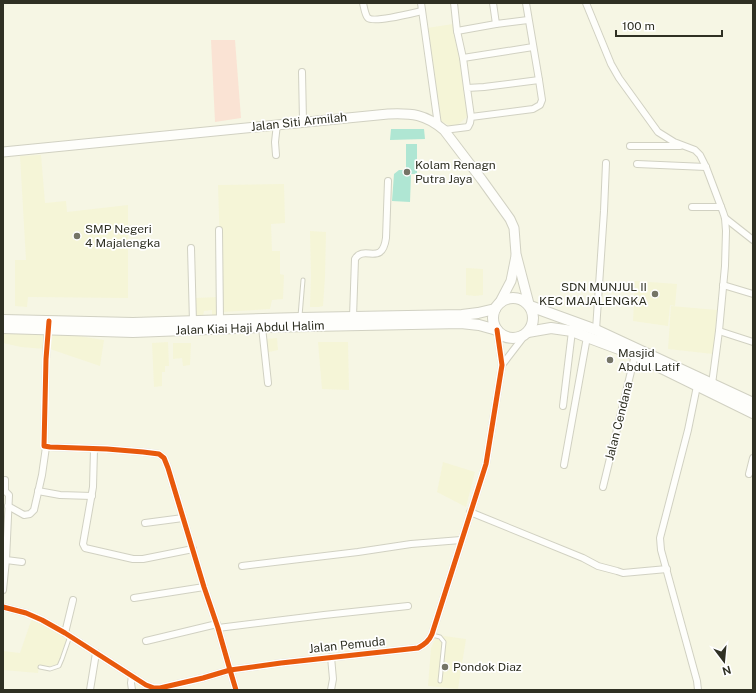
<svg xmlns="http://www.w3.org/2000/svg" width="756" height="693" font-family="'Public Sans',sans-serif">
  <rect width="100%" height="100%" fill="#f6f6e4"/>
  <g fill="#f5f5d7">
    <polygon points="453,24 460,58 468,116 454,128 441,121 427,28"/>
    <polygon points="41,155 45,203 66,201 67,212 128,205 128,298 28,297 27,307 15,306 15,260 26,260 20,156"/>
    <polygon points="284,184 285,223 271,224 272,251 280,251 280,274 284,275 283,299 272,300 270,309 222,312 218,185"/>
    <polygon points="310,231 326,232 325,277 323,306 319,307 310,307 311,276"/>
    <polygon points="466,268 483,269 483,295 475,296 466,295"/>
    <polygon points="635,281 677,284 675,306 670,305 668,326 633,321"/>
    <polygon points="218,297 218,316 212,316 212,310 204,311 203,316 195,317 195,298"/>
    <polygon points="671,306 717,310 713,354 668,349"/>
    <polygon points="4,331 44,332 45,349 21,347 3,343"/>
    <polygon points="53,332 104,340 100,366 50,349"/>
    <polygon points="277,338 278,350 265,353 265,339"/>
    <polygon points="168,342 169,366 165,366 165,372 162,372 162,386 154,387 152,343"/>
    <polygon points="318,342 348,342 349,390 322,389"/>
    <polygon points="173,343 191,343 190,365 183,366 182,358 173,359"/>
    <polygon points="443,462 475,472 466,507 437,492"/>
    <polygon points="32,618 67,638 58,664 51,666 39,665 38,673 3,670 3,651 20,653"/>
    <polygon points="437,635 466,639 458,689 428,686 431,648"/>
  </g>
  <polygon fill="#fae3d4" points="211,40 235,40 241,118 215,122"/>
  <g fill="#afe6d3">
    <polygon points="391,129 424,129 425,139 390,140"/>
    <polygon points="406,144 417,144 417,174 411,174 410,202 392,201 394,174 399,170 406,170"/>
  </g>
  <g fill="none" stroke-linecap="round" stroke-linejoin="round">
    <g stroke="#d1d1c2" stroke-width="5">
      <g id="lane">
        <polyline points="300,316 303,280"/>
        <polyline points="432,635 440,637 444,642 440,681"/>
        <polyline points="40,667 50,669 59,666 62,659 70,636"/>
      </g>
    </g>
    <g stroke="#d1d1c2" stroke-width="8">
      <g id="street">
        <path d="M363 3C364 7 365 15 368 18 374 23 413 13 422 11"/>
        <polyline points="421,3 438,125"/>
        <polyline points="454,3 457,31 463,58 467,88"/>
        <polyline points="493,3 496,24 528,20"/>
        <polyline points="586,3 611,64 619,78 658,132 674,142 695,150 700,155 706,167 723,212 725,218 726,231 725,266 719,331 712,384"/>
        <polyline points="457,31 496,24"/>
        <polyline points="463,58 533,47"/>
        <polyline points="302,72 303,121"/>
        <polyline points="471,117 467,88 484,87 539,80"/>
        <polyline points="444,130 468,127 470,123 471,117 533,109 540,105 542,100 539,80 526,3"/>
        <polyline points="630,146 680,146"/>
        <polyline points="276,155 275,142 277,124"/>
        <polyline points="637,164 706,167"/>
        <polyline points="692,207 721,207"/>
        <polyline points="725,218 753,240"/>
        <polyline points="219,230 220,321"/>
        <polyline points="191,248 193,322"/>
        <polyline points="723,285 753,294"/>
        <path d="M353 317 355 259C364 244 382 267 386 238L388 181"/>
        <polyline points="48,326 46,359 44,446 50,447 107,449 143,452 159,454 164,458 168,468 204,587 218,628 230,670 236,690"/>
        <polyline points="262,327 268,383"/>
        <polyline points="596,330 604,211 606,163"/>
        <polyline points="719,331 753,342"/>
        <polyline points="502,365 525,335"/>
        <polyline points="697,386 688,430 660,538 661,550 697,681 698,690"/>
        <polyline points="563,406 572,331"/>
        <polyline points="94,449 93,487 83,544 85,548 133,559 143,559 193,549"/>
        <polyline points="564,465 587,337"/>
        <polyline points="749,474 753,458"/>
        <polyline points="603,487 635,355"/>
        <polyline points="38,491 60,495 92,496"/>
        <polyline points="8,506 24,515 30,514 34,510 42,475 46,447"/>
        <polyline points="470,512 583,558 598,566 617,571 623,573 667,569"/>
        <polyline points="145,523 183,518"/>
        <polyline points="6,560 22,562"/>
        <polyline points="242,566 358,552 411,544 461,540"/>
        <polyline points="3,590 6,560 9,495 5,491 5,480"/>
        <polyline points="134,598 204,587"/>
        <path d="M3 607 26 613 42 620 65 633 146 685 154 688H160L203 678 230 670 281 663 418 648C425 644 429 641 432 634L486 464 502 365 497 330"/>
        <polyline points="218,628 324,615 408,606"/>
        <polyline points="65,633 73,600"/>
        <polyline points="146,641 217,624"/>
        <polyline points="331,657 333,679 331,690"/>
        <polyline points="90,690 96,653"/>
        <polyline points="132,690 131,683 132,676"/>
      </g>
    </g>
    <g stroke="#d1d1c2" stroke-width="11">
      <g id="secondary">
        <path d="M3 152 388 114C412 113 425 114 444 130L482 180 510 219 514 228 516 254 529 304"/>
        <polyline points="500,302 511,281 516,256"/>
      </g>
    </g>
    <g stroke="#d1d1c2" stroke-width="12">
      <g id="primary">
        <circle cx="513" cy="318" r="20"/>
        <polyline points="530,306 596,330 753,403"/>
        <polyline points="3,320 133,323 300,318 462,315 478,313 495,309"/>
        <polyline points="3,328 133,332 262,327 461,323 479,325 497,330"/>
        <polyline points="528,332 551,328 572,331 587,337 635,355 753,413"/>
      </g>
    </g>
    <use href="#lane" stroke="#fefefb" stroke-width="3"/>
    <use href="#street" stroke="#fefefb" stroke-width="6"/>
    <use href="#secondary" stroke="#fefefb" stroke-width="9"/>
    <use href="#primary" stroke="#fefefb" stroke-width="10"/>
    <g stroke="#fff" stroke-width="8">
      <g id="cycleway">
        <polyline points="49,321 46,359 44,446 50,447 107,449 143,452 159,454 164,458 168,468 204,587 218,628 230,670 236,690"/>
        <path d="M3 607 26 613 42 620 65 633 146 685 154 688H160L203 678 230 670 281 663 418 648C425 644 429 641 432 634L486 464 502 365 497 330"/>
      </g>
    </g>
    <use href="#cycleway" stroke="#e8590c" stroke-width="5"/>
  </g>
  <g fill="#757567" stroke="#fff" stroke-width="1.5">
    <circle cx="407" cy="172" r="4"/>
    <circle cx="77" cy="236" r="4"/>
    <circle cx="655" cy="294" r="4"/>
    <circle cx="610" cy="360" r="4"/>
    <circle cx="445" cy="667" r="4"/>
  </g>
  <g text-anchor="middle" stroke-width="3.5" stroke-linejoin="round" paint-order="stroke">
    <g font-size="12" fill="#2f3023" stroke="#fff">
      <text transform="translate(299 122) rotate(-6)" y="4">Jalan Siti Armilah</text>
      <text transform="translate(250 328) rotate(-2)" y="4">Jalan Kiai Haji Abdul Halim</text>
      <text transform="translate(619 421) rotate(-76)" y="4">Jalan Cendana</text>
      <text transform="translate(347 645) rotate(-6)" y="4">Jalan Pemuda</text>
    </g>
    <g font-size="12" fill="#2f3023" stroke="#fff" text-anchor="start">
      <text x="415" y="169">Kolam Renagn<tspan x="415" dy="14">Putra Jaya</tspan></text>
      <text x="85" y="233">SMP Negeri<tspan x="85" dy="14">4 Majalengka</tspan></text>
      <text x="647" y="291" text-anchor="end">SDN MUNJUL II<tspan x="647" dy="14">KEC MAJALENGKA</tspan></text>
      <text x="618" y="357">Masjid<tspan x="618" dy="14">Abdul Latif</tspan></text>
      <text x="453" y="671">Pondok Diaz</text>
    </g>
  </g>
  <rect width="756" height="693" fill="none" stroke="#2f3023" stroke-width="8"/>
  <g transform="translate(724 661) rotate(164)" stroke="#ffffff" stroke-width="3" paint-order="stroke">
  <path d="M0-3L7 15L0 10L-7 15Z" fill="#2f3023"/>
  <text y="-6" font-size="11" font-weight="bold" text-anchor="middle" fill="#2f3023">N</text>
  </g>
  <path d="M616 30v6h106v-6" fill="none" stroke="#2f3023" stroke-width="2"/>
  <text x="622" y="30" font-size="12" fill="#2f3023" stroke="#ffffff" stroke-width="3" paint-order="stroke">100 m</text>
</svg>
